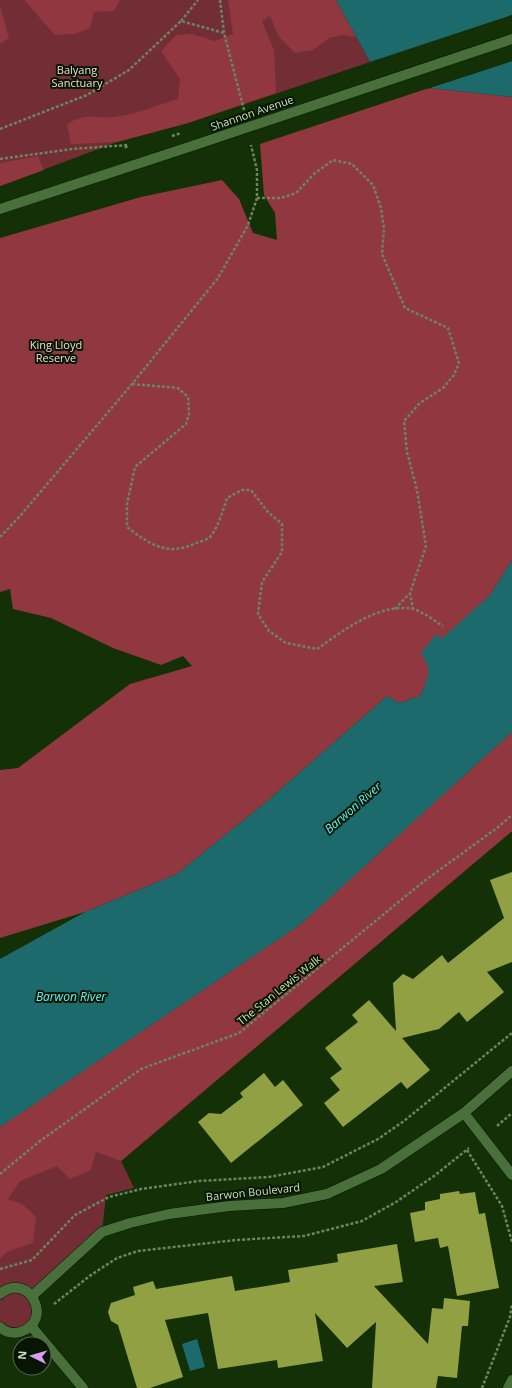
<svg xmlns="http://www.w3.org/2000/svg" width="512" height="1388" font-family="'Open Sans',sans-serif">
  <rect width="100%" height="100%" fill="#143007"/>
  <g fill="#722e34">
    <polygon points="0,0 336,0 370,62 188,123 117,142 0,186"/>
    <polygon points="512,732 512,831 121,1161 134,1188 106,1195 102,1232 32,1296 37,1308 24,1330 0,1327 0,1127 301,924"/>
  </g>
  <g fill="#90373f">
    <polygon points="24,0 120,0 114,11 94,12 90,28 74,34 55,35"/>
    <path d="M228 0H336L356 37 343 35 329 38 313 50 295 53 279 37 270 16 262 21 274 50 276 93 188 123 117 142 71 144 67 124C87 112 94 119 115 117 136 114 158 105 178 99L180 79 161 51 176 35 192 34 215 41 233 34Z"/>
    <polygon points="0,6 9,38 0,44"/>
    <polygon points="429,88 512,97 512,560 490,595 441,640 436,634 428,664 430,674 420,696 399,703 387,696 266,802 177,874 85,912 0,938 0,770 18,768 130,684 192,666 183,656 161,665 113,648 51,618 13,609 10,589 0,592 0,238 141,197 222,180 239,199 253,233 277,240 275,213 264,195 260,144"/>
    <polygon points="38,156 44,170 0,186 0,163"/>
    <polygon points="512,732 512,831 121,1161 96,1152 91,1170 70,1179 57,1166 20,1181 8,1199 22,1204 36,1217 33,1243 7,1252 0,1259 0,1127 301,924"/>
  </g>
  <g fill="#1c6a6c">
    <polygon points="336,0 512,0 512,15 370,62"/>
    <polygon points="512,61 512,97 429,88"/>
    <path d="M512 560V732L301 924 0 1127V959L85 912 177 874 266 802 387 696 399 703 420 696C428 677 433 672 421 653L436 634 441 639 490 595Z"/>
    <polygon points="197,1339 205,1367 190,1371 182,1344"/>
  </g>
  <g fill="#143007">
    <polygon points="512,15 512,18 370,64 368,63"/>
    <polygon points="512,59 512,61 427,89 429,86"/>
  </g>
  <g fill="#90a042">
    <polygon points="512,872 512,962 487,972 504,992 467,1022 459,1012 439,1029 402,1038 430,1070 407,1089 401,1082 343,1127 324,1103 340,1090 330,1078 342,1069 325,1048 358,1022 352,1015 369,1000 396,1031 393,983 403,974 413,979 442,955 448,963 504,918 490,880"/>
    <polygon points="264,1073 275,1087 283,1080 303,1105 231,1163 198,1122 209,1113 221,1114 243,1097 240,1093"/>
    <polygon points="459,1191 460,1194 475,1192 479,1214 485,1213 499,1288 457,1296 448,1246 440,1248 438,1238 415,1242 410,1213 425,1210 425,1202 440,1199 440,1194"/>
    <polygon points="397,1244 403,1282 374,1286 428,1344 432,1308 443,1309 444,1298 470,1301 468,1326 462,1326 457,1378 438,1376 436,1388 372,1388 376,1322 347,1348 315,1313 323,1361 278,1368 277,1360 218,1369 208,1313 165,1320 183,1377 150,1388 137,1388 118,1325 111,1321 108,1312 111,1303 135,1295 133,1287 153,1281 156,1289 232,1276 235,1291 290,1282 288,1270 338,1262 337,1254"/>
  </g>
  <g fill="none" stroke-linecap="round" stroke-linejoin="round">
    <g stroke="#041600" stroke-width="11">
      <g id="minor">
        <polyline points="464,1113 512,1175"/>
        <polyline points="31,1326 83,1388"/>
        <polyline points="508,1388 512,1380"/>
      </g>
    </g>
    <g stroke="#041600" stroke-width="11">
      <g id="tertiary">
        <path d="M0 1294C29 1270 55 1322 20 1332 13 1334 5 1332 0 1327"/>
        <polyline points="32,1296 102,1232 130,1223 169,1214 229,1206 283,1203 327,1194 381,1169 464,1113 512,1071"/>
      </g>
    </g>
    <g stroke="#041600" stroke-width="11">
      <polyline id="secondary" points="0,209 195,145"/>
    </g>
    <g stroke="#6c8561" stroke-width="2.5" stroke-dasharray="3 2" stroke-linecap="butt">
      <polyline points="220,0 224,33 244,110"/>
      <polyline points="181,21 198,0"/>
      <polyline points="0,129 87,95 129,70 181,21 224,33"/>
      <polyline points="0,159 72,149 128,145 125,148"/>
      <polyline points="257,198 281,198 296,193 314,174 333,160 352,164 373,185 381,208 384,229 382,254 405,308 448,328 459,363 454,375 443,388 420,403 404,421 407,452 417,490 426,546 410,593 413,609"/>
      <path d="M132 384 178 388 188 397 189 414 186 424 135 467 127 504V527C149 544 168 557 196 543 200 542 206 540 210 537 217 530 224 508 227 498L242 490H251L268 512 282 524V552L262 582 258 614 269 631 286 643 317 649C343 631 374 606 408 608 420 609 433 620 443 626"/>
      <polyline points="0,537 20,516 132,384 218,278 248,225 257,198 257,170 251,145"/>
      <polyline points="395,609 409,594"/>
      <polyline points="497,1126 512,1113"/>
      <polyline points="467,1150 502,1206 512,1242"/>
      <polyline points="0,1174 40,1141 141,1069 239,1033 423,882 497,828 512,815"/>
      <polyline points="0,1269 32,1260 75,1215 109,1197 141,1189 199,1181 269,1177 323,1167 378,1139 404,1121 512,1033"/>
      <polyline points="54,1304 91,1275 117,1258 138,1251 236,1240 304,1236 362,1221 396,1202 434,1176 469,1148"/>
      <polyline points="482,1388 510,1317 512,1304"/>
    </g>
    <use href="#minor" stroke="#49703a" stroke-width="10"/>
    <use href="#tertiary" stroke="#49703a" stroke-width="10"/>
    <use href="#secondary" stroke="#49703a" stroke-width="10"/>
    <g stroke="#041600" stroke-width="11" stroke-linecap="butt">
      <polyline id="secondary-bridge" points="195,145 512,39"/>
    </g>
    <polyline stroke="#6c8561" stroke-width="2.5" stroke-dasharray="3 2" stroke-linecap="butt" points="172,136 181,133"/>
    <use href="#secondary-bridge" stroke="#49703a" stroke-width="10"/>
  </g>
  <g text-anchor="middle" stroke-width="4" stroke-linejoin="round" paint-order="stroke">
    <g font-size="11" fill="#f4d9d9" stroke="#061602">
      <text x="77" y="74">Balyang<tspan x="77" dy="13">Sanctuary</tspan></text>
      <text x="56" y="349">King Lloyd<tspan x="56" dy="13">Reserve</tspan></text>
    </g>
    <g font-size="11" fill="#c9dfc1" stroke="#061602">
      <text transform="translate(252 113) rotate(-19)" y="4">Shannon Avenue</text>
      <text transform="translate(279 990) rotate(-39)" y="4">The Stan Lewis Walk</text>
      <text transform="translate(253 1192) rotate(-6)" y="4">Barwon Boulevard</text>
    </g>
    <g font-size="12" font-style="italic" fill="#64f1f4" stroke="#061602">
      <text transform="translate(353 808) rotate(-41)" y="4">Barwon River</text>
      <text x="71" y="1001">Barwon River</text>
    </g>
  </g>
  <g transform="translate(32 1356) rotate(275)"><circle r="19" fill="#061602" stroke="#54664e"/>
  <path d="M0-3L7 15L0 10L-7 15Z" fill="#dd99f3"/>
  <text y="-6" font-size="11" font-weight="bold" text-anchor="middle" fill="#c9dfc1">N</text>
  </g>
</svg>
